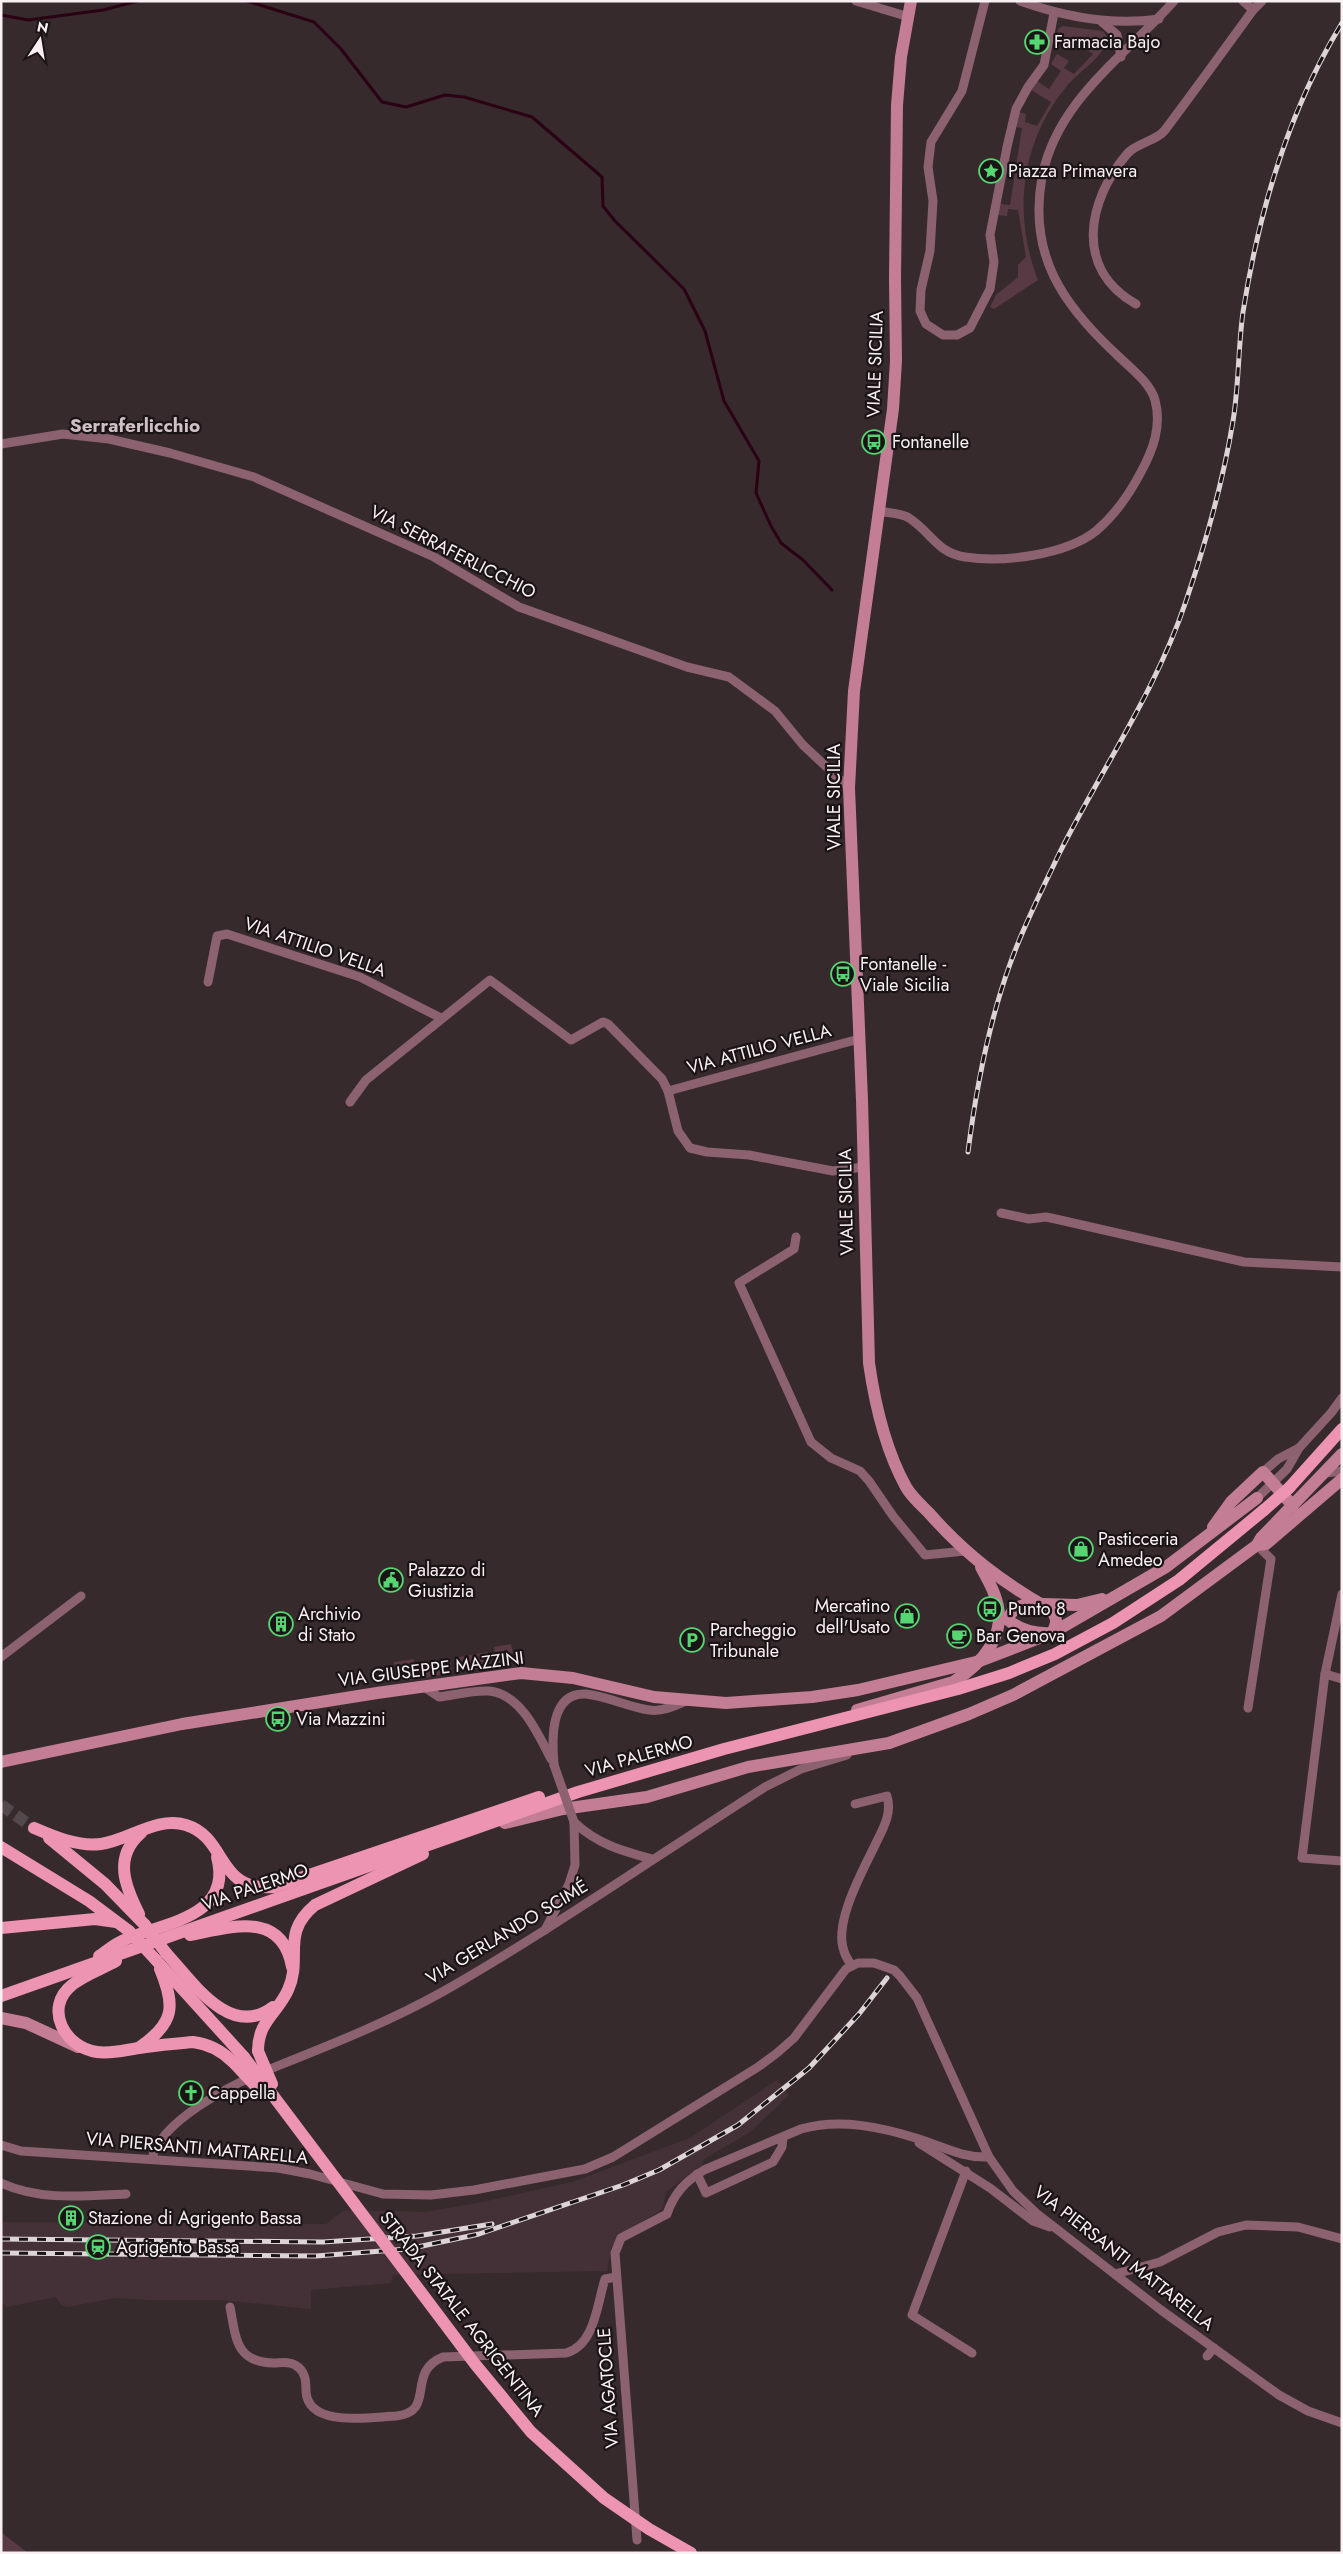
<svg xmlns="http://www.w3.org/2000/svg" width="1343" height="2554" font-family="Jost,sans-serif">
  <rect width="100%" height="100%" fill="#362a2d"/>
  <polygon fill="#443137" points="777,2080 789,2095 749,2133 704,2159 703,2164 666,2192 663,2209 618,2236 611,2249 607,2271 393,2275 391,2283 311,2290 311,2309 221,2300 151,2300 115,2298 68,2307 61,2305 56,2297 6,2307 1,2301 1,2222 326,2224 344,2210 426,2212 487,2201 572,2182 690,2138"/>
  <g fill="#583a44">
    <path d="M1063 26 1102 31 1106 35 1107 40C1103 58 1078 72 1067 86 1021 141 1012 214 1038 280L994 309 990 307 996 295 1018 277V265L1026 257 1018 210 1008 209 1007 216 998 215 999 204 1010 205 1022 128 1016 127 1018 112 1026 114 1025 122 1037 126 1051 102 1031 90 1037 81 1049 89 1061 71 1051 64 1057 54 1069 61 1064 68 1074 74 1093 54 1073 41 1068 47 1057 39 1058 29Z"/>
    <polygon points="511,1644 513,1653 507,1654 508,1664 497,1665 494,1647"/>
    <polygon points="488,1652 490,1667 461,1671 459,1657"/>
    <polygon points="450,1658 452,1673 424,1678 423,1662"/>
    <polygon points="414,1659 417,1679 404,1681 402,1670 396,1671 394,1662"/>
    <polygon points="1,2532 28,2553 1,2553"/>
  </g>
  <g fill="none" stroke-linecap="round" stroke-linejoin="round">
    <g stroke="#2b0214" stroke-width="3">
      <polyline points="247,1 314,22 341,49 382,102 406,107 445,95 464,97 532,117 602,177 603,206 615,221 684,289 705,331 724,401 759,461 756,493 771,526 781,543 803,560 832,590"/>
      <polyline points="1,15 28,20 103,10 138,1"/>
    </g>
    <polyline stroke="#53484b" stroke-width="12" stroke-dasharray="12 6" stroke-linecap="butt" points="1,1805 34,1828"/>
    <g stroke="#8d6270" stroke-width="9">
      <polyline points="856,1 909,17"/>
      <polyline points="985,1 962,91 931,142 928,167 933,201 930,251 921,290 920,311 926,324 943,335 957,335 970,328 990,289 994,262 990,235 1007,147 1016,109 1028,87 1044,65 1054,13"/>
      <path d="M1020 1C1065 17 1111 26 1159 19"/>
      <polyline points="1253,10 1262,1"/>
      <polyline points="1101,21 1117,35 1121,57"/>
      <path d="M1136 304C1074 269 1087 201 1127 154 1136 143 1157 141 1165 130 1195 90 1224 50 1253 10L1243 1"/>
      <polyline points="1,444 63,434 109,439 170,453 254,477 434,557 519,607 687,667 729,677 775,711 803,745 849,788"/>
      <path d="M879 511C888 513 902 513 909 518 930 531 937 553 965 557 1002 563 1066 555 1096 531 1115 515 1130 493 1141 472 1153 450 1162 426 1155 400 1150 382 1129 367 1116 354 1062 304 1028 254 1042 177 1057 100 1125 56 1174 1"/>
      <polyline points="208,982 217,936 227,934 360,977 441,1018"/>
      <polyline points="668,1091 859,1039"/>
      <polyline points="350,1102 366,1080 490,980 571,1040 603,1022 608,1024 662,1079 668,1091 678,1131 690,1148 707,1152 749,1155 833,1171 863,1167"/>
      <polyline points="1001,1213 1029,1219 1046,1217 1060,1220 1244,1262 1342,1267"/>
      <polyline points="796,1237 794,1249 739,1283 811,1442 831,1458 860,1471 869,1481 893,1516 925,1555 965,1551"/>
      <polyline points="1263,1472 1278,1459 1299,1448"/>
      <polyline points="1326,1473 1342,1471"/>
      <polyline points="1257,1498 1287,1469 1299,1448 1331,1413 1342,1398"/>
      <polyline points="1342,1594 1325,1674 1302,1858 1342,1861"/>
      <polyline points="1,1657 81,1596"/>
      <polyline points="1325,1674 1342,1679"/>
      <path d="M424 1687 439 1697C455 1695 473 1690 489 1691 521 1694 538 1734 551 1759"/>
      <polyline points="1248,1708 1271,1559 1257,1545"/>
      <path d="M554 1765C552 1742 549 1692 586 1694 607 1696 628 1707 649 1710 662 1712 675 1706 686 1701"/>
      <path d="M574 1822C597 1844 622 1851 652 1859"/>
      <polyline points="545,1930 569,1884 575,1865 574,1822"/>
      <path d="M851 1965C849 1961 845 1956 844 1951 833 1922 864 1869 876 1843 884 1827 892 1813 887 1796L855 1804"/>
      <polyline points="919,2143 990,2188 1033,2221 1050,2227"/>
      <polyline points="1,2145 21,2151 278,2168 310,2174 383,2194 431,2195 474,2190 585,2169 613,2157 758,2067 777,2053 794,2038 846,1969 858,1963 874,1963 894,1970 900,1976 917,1998 989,2157 1013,2191 1036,2213 1161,2310 1279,2395 1308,2411 1342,2423"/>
      <path d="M152 2158C161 2121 231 2085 265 2071 325 2047 387 2023 444 1991 554 1928 658 1855 765 1787L801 1769 847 1755"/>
      <polyline points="966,2171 912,2315 972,2353"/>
      <polyline points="697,2174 706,2193 773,2162 782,2147 783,2137"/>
      <path d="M1 2183C41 2201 83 2196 126 2194"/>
      <polyline points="1115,2274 1160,2262 1218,2232 1246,2225 1298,2227 1342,2239"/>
      <path d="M230 2307C236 2337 235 2362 273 2363 281 2363 289 2361 295 2365 306 2371 306 2382 306 2392 309 2428 370 2417 396 2416 437 2412 405 2372 443 2357L566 2353C595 2345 597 2304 605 2279L616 2277"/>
      <polyline points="1207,2356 1214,2348"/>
      <path d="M637 2540 615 2253 621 2238 667 2214C674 2193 686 2181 704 2170L801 2129C840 2118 881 2127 919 2139 944 2147 962 2158 989 2157"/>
    </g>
    <g stroke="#c37e95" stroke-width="12">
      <path d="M911 1 901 57 897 105 895 279 896 361 893 409 854 691 849 788 862 1100 869 1363C875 1405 885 1449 906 1487 911 1496 921 1505 929 1513 965 1554 1003 1583 1051 1610 1058 1619 1057 1623 1052 1633 1036 1634 1021 1631 1008 1620 1012 1605 1026 1604 1039 1603"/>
      <polyline points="1213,1527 1231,1502 1263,1472 1293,1506"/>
      <polyline points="1257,1545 1261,1538 1342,1454"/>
      <polyline points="1043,1604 1077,1605 1102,1599"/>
      <path d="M857 1710 953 1682C982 1664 1008 1635 996 1599 993 1588 986 1577 981 1567"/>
      <polyline points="1,1762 182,1724 377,1693 521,1673 573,1678 654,1697 726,1703 812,1697 858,1690 980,1661 1052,1633 1166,1567 1257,1498"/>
      <polyline points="505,1823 563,1809 647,1797 748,1767 889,1743 969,1714 1013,1695 1161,1616 1257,1545 1266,1544 1342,1479"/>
      <polyline points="1,2018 26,2023 78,2047"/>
    </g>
    <g stroke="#ec94b2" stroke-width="12">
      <polyline points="1289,1488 1342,1429"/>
      <path d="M34 1828C55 1837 78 1847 101 1844 129 1840 157 1816 186 1825 228 1838 216 1892 274 1887L539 1797"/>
      <polyline points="49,1838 105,1884 145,1925"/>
      <polyline points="1,1847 89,1901 129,1931"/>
      <path d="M139 1914C125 1886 113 1857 141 1833"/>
      <polyline points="1,1928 95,1919 116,1922"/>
      <path d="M190 1935C231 1927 282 1910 292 1967"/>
      <path d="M166 1953C192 1981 230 2040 273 2007"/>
      <path d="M99 1956C107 1951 114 1944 122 1941 159 1923 234 1919 217 1857"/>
      <polyline points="156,1960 244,2057"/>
      <path d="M116 1961C102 1969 84 1975 72 1985 43 2008 65 2048 97 2052 111 2054 125 2050 139 2048 157 2045 175 2044 193 2042 209 2044 222 2051 233 2062"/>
      <polyline points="1,1996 578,1792 724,1749 958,1689 1009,1673 1055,1654 1113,1623 1179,1580 1264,1510"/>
      <path d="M140 2047C174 2023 176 2007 160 1969"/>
      <path d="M258 2051C258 2021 277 2014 288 1990 303 1957 280 1934 315 1905L423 1854"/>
    </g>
    <g stroke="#ddd4d7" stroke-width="5">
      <g id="rail">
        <path d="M968 1152C976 1089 988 1025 1010 964 1023 927 1042 890 1059 854 1101 770 1156 691 1186 601 1206 542 1223 482 1233 421 1239 385 1238 348 1243 312 1259 211 1288 111 1342 23"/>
        <polyline points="1,2239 323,2242 417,2236 492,2224"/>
        <polyline points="1,2253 316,2256 408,2249 479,2234 623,2185 659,2170 738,2125 809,2068 859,2014 887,1978"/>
      </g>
    </g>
    <use href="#rail" stroke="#1a1416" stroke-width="3" stroke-dasharray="9" stroke-linecap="butt"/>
    <polyline stroke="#8d6270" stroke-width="9" points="554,1765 574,1822"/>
    <g stroke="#ec94b2" stroke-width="12">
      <polyline points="1264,1510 1289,1488"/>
      <polyline points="145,1925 166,1953"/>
      <polyline points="129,1931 156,1960"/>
      <polyline points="258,2051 272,2084"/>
      <polyline points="244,2057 475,2364 531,2432 604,2498 649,2529 691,2553"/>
      <polyline points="233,2062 263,2094"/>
    </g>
  </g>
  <defs>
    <g id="pharmacy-ring" transform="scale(1.25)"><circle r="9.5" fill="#1a1416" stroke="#55d671" stroke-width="1.5"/><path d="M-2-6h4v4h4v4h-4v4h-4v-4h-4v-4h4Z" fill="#55d671"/></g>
    <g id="sight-ring" transform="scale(1.25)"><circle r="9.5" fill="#1a1416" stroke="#55d671" stroke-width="1.5"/><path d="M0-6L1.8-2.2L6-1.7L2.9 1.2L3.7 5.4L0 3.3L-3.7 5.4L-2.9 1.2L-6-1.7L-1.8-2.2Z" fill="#55d671"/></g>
    <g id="bus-ring" transform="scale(1.25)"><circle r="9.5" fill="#1a1416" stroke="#55d671" stroke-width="1.5"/><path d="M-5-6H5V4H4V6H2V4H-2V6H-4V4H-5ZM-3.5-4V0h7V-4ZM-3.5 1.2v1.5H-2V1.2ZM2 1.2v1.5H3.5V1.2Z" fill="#55d671"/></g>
    <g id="shop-ring" transform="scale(1.25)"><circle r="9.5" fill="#1a1416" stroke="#55d671" stroke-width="1.5"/><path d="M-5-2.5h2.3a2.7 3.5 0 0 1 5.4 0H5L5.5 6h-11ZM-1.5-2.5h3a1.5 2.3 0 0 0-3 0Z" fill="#55d671"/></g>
    <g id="civic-ring" transform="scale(1.25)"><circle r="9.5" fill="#1a1416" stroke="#55d671" stroke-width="1.5"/><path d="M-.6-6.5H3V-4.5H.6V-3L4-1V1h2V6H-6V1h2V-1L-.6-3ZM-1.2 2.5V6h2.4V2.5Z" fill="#55d671"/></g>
    <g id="building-ring" transform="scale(1.25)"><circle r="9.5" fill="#1a1416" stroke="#55d671" stroke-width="1.5"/><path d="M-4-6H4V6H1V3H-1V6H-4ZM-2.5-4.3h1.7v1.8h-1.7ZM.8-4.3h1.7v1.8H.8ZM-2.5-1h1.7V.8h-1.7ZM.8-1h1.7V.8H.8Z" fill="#55d671"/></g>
    <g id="cafe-ring" transform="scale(1.25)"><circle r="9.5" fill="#1a1416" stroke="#55d671" stroke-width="1.5"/><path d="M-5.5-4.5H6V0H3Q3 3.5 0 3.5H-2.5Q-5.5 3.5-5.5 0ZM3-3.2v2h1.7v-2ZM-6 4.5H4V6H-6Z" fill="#55d671"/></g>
    <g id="parking-ring" transform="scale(1.25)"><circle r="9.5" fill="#1a1416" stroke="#55d671" stroke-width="1.5"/><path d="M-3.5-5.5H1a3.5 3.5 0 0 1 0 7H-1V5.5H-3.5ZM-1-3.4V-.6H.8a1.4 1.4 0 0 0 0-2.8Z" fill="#55d671"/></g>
    <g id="church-ring" transform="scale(1.25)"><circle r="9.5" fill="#1a1416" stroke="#55d671" stroke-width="1.5"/><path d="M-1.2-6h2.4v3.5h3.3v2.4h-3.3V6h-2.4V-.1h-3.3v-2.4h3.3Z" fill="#55d671"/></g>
    <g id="station-ring" transform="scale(1.25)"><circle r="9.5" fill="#1a1416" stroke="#55d671" stroke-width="1.5"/><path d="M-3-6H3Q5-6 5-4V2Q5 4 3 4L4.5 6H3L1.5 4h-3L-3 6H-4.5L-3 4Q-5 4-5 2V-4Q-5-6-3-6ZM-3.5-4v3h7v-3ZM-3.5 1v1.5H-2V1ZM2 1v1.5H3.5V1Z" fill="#55d671"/></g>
  </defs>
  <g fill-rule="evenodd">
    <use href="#pharmacy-ring" x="1037" y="42"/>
    <use href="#sight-ring" x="991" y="171"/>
    <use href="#bus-ring" x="874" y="442"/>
    <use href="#bus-ring" x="843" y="974"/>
    <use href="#shop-ring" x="1081" y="1549"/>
    <use href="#civic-ring" x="391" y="1580"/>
    <use href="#bus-ring" x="990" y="1609"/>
    <use href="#shop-ring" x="907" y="1616"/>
    <use href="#building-ring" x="281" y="1624"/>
    <use href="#cafe-ring" x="959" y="1636"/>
    <use href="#parking-ring" x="692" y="1640"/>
    <use href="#bus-ring" x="278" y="1719"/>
    <use href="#church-ring" x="191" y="2093"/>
    <use href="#building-ring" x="71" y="2218"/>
    <use href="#station-ring" x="98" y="2247"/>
  </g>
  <g text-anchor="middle" stroke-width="4.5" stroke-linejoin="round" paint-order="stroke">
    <g font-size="18" fill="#f9f0f3" stroke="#1a1416" text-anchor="start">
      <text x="1054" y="48">Farmacia Bajo</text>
      <text x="1008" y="177">Piazza Primavera</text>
      <text x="892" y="448">Fontanelle</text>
      <text x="860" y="970">Fontanelle -<tspan x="860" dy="21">Viale Sicilia</tspan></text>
      <text x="1098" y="1545">Pasticceria<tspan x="1098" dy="21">Amedeo</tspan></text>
      <text x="408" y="1576">Palazzo di<tspan x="408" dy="21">Giustizia</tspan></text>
      <text x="890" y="1612" text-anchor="end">Mercatino<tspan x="890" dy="21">dell'Usato</tspan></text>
      <text x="1008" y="1615">Punto 8</text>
      <text x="298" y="1620">Archivio<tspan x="298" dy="21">di Stato</tspan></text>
      <text x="710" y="1636">Parcheggio<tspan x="710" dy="21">Tribunale</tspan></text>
      <text x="976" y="1642">Bar Genova</text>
      <text x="296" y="1725">Via Mazzini</text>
      <text x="208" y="2099">Cappella</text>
      <text x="88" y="2224">Stazione di Agrigento Bassa</text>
      <text x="116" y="2253">Agrigento Bassa</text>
    </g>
    <g font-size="18" fill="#f9f0f3" stroke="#1a1416">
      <text transform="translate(875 364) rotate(-88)" y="6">VIALE SICILIA</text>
      <text transform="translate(453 552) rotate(27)" y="6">VIA SERRAFERLICCHIO</text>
      <text transform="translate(834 797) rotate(-90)" y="6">VIALE SICILIA</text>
      <text transform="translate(315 947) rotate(19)" y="6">VIA ATTILIO VELLA</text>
      <text transform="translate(759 1049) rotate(-15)" y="6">VIA ATTILIO VELLA</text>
      <text transform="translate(846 1202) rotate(-91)" y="6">VIALE SICILIA</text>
      <text transform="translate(431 1669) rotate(-7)" y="6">VIA GIUSEPPE MAZZINI</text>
      <text transform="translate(639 1756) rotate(-16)" y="6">VIA PALERMO</text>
      <text transform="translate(255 1887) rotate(-19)" y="6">VIA PALERMO</text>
      <text transform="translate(507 1932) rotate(-31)" y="6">VIA GERLANDO SCIMÉ</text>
      <text transform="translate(197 2148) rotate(5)" y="6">VIA PIERSANTI MATTARELLA</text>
      <text transform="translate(1124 2258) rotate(38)" y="6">VIA PIERSANTI MATTARELLA</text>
      <text transform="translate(462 2314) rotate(52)" y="6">STRADA STATALE AGRIGENTINA</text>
      <text transform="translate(608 2388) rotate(-94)" y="6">VIA AGATOCLE</text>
    </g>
    <g font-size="19" font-weight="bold" fill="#d0c0c5" stroke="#1a1416">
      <text x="135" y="432">Serraferlicchio</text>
    </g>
  </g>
  <rect width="1343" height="2554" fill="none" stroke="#f9f0f3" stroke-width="5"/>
  <g transform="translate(40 40) rotate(12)" stroke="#1a1416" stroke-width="4" paint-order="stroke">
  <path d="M0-4L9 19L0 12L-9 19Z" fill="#f9f0f3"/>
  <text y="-8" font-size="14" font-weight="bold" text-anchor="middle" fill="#f9f0f3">N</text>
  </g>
</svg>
